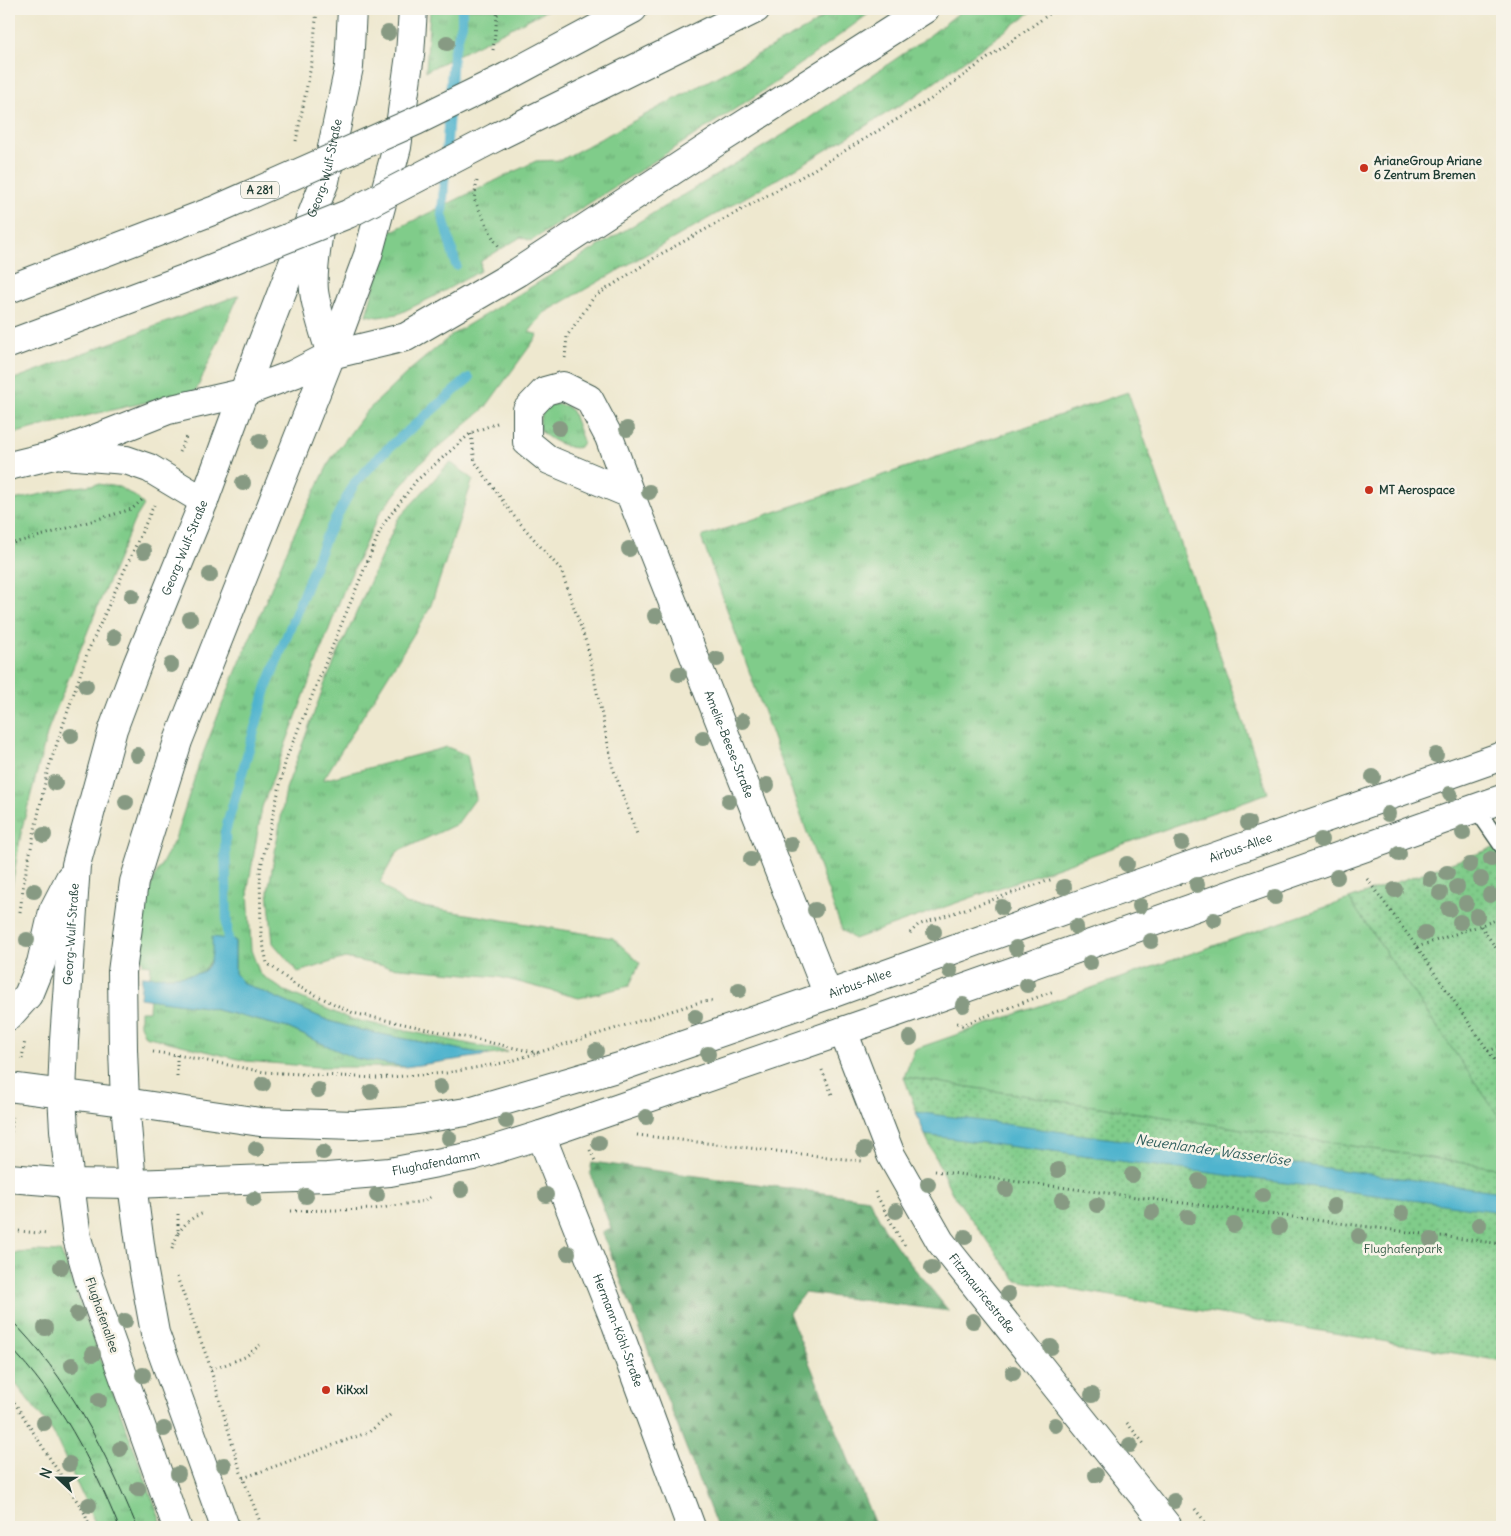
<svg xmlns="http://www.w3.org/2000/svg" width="1511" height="1536" font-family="Delius,sans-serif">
  <defs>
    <pattern id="grass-tufts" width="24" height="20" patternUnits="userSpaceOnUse" patternTransform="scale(1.25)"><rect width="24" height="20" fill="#80cc8a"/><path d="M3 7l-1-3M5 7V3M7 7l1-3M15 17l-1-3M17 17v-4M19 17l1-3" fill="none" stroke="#68a772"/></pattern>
    <pattern id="forest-firs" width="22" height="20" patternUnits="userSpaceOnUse" patternTransform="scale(1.25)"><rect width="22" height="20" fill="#68b076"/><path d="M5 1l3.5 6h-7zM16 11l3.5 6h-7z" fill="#559062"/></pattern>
    <pattern id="park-dots" width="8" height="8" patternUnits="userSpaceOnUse" patternTransform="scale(1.25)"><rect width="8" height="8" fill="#80cc8a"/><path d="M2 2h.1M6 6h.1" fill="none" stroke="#68a772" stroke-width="1.8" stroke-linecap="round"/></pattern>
  </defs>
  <rect width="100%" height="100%" fill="#f7f3e8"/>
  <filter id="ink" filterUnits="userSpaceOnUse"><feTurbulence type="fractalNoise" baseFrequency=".02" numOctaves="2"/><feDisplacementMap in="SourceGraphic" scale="10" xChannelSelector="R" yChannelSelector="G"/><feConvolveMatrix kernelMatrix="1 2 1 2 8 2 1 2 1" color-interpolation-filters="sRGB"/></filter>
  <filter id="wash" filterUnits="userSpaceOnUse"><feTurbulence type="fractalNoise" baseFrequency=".0096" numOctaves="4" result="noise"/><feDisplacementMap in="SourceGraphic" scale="20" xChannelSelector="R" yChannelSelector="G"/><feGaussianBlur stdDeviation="1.12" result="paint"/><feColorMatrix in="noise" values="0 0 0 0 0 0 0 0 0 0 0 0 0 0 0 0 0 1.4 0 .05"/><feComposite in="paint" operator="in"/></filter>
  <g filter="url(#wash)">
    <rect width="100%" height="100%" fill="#eee8cf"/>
    <g fill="url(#grass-tufts)" stroke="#50845f">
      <polygon points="430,9 549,9 426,71"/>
      <polygon points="835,9 875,9 775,83 531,241 521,237 481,261 480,271 433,297 398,314 378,317 366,315 390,232 536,161 561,160 809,27"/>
      <polygon points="964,9 1035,9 920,93 798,167 544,313 529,332 538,335 485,408 419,464 379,514 343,592 262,807 248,888 251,950 260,974 283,990 350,1019 508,1052 489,1055 364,1031 329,1021 243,983 235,973 235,940 212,958 204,971 191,975 150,977 151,965 143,964 143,959 137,959 142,916 153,880 175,839 199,764 222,705 293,536 331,459 366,412 409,371 453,334 796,127 925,39"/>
      <polygon points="239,295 196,391 46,425 9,435 9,381"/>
      <polygon points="1128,392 1268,793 854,939 842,930 701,537"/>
      <path d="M557 404 566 406 572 411 583 441C582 443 582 446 579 447 572 451 548 439 543 433 538 428 539 421 542 414 545 407 550 405 557 404Z"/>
      <polygon points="450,462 473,479 430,608 323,780 447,747 467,755 476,798 457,824 397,852 380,882 405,904 613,938 640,963 629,986 579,998 499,977 389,967 345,958 298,972 273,943 268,892 286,789 325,683 398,519"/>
      <polygon points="98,484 119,487 136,497 144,505 134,521 100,601 49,727 22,828 9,903 9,501 70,488"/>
      <polygon points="1349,899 1502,1121 1502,1169 904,1077 915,1049"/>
      <polygon points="150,999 205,1007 288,1028 354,1058 405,1067 318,1067 246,1061 145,1036 140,1025 140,1011 149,1011"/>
      <polygon points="35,1251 61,1252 163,1527 97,1527 53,1432 9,1375 9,1256 10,1254"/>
    </g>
    <polygon fill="url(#forest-firs)" stroke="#447655" points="592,1162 869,1199 884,1228 900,1251 949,1311 804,1293 789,1313 876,1527 717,1527 602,1232 611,1228 590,1173"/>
    <g fill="url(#park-dots)" stroke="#50845f">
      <polygon points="1502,845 1502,1121 1349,899"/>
      <polygon points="904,1077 1502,1169 1502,1361 1016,1280 952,1193 925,1135"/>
    </g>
    <g fill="#4fb4ce" stroke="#377881">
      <path d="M212 937 235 940V973L243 983 329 1021 364 1031 489 1055 405 1067 354 1058 288 1028 205 1007 140 998 142 976C153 977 196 977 204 971 214 963 212 948 212 937Z"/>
      <polygon points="916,1112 1502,1192 1502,1212 925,1135"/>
    </g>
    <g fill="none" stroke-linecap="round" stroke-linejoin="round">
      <g stroke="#4fb4ce" stroke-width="10">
        <polyline points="456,265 442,214 453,54 462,24 462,9"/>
        <polyline points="229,953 227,931 225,832 267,686 326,537 354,484 384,452 469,378"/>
      </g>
    </g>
  </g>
  <g filter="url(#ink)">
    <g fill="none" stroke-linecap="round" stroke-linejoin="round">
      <g stroke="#3e574b" stroke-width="18">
        <polyline id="service" points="1475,807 1502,846"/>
      </g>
      <g stroke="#3e574b" stroke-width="30">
        <g id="minor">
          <path id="s1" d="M630 494 549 460 527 442V410L545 391 563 386 589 399 609 437 630 494 828 995"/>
          <path id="s2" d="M843 1031 891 1155 940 1241 1168 1527"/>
          <path id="s3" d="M541 1135 616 1324 691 1527"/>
        </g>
      </g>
      <g stroke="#3e574b" stroke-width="30">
        <g id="tertiary">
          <path id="s4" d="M125 1102 260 1122 354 1125 410 1121 466 1112 623 1066 828 995 1089 901 1502 756"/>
          <path id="s5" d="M132 1184 327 1177 390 1172 473 1156 541 1135 869 1022 1502 799"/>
        </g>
      </g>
      <g stroke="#3e574b" stroke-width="30">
        <g id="secondary">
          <polyline points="9,1016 28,995 41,963 53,911 70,878"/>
          <polyline points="9,1087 125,1102"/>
          <polyline points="9,1178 70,1183 132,1184"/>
          <path id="s6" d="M177 1527 88 1277 77 1238 70 1183 64 1130 62 1095 64 1041 76 865 113 729 137 665 204 501 259 351 325 181 349 67 352 9"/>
          <path d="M225 1527 155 1333 143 1267 132 1184 125 1102 123 1049 122 972 134 882 178 741 331 355C325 334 317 313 314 291 312 270 317 245 320 225"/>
        </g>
      </g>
      <g stroke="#3e574b" stroke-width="30">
        <g id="motorway">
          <polyline points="506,77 633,9"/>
          <polyline points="498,136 756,9"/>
          <polyline points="331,355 368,255 397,147 410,55 413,9"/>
          <polyline points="63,455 126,460 149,468 204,501"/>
          <polyline points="9,466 54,455 168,410 243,393 294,374 331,355 406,337 518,272 718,141 925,9"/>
        </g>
      </g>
      <g stroke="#3e574b" stroke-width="3" stroke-dasharray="1 4" stroke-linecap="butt">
        <polyline points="493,50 498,9"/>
        <polyline points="296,141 312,61 317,9"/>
        <polyline points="477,181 474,199 494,240 500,248"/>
        <polyline points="565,358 567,336 594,297 659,255 801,177 931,99 1056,9"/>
        <polyline points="497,423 471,433 416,481 382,526 286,759 260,871 261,934 267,963 295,985 353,1013 538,1053"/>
        <polyline points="471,434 475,462 513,515 561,570 587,645 613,768 638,837"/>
        <polyline points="179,452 186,437"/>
        <polyline points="9,544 37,537 132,509 144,498"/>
        <polyline points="1367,879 1417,947 1502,1071"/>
        <polyline points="20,912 24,881 47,773 88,651 154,505"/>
        <polyline points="1481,926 1502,957"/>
        <polyline points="910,933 918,925 1053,879"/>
        <polyline points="1417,947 1502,918"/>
        <polyline points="957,1023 962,1025 1054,991"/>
        <polyline points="1488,1051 1502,1046"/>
        <polyline points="153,1052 177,1055 264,1072 377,1078 446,1073 508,1062 700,1002 712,1001"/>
        <polyline points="177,1055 177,1080"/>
        <polyline points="22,1059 25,1040"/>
        <polyline points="822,1070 833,1097"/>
        <polyline points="637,1135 862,1161"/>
        <polyline points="9,1147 13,1117"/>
        <polyline points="590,1150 595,1161"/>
        <polyline points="935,1171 1502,1244"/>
        <polyline points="875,1192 899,1237 906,1247"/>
        <polyline points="291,1211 374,1209 425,1201 430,1197"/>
        <polyline points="9,1230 48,1234"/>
        <path d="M178 1233C186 1223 192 1216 205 1213"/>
        <polyline points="172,1249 178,1233 178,1211"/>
        <polyline points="177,1277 208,1360 240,1470 262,1527"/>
        <polyline points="211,1370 245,1357 260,1345"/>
        <polyline points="9,1394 84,1512 90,1527"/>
        <polyline points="1127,1423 1145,1445"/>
        <polyline points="243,1478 369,1432 390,1415"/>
        <polyline points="1195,1509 1209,1527"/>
      </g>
      <use href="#service" stroke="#fff" stroke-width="15"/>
      <use href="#minor" stroke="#fff" stroke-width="28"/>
      <use href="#tertiary" stroke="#fff" stroke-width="28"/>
      <use href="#secondary" stroke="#fff" stroke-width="28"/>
      <use href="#motorway" stroke="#fff" stroke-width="28"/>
      <g stroke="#1f3d34" stroke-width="1">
        <path d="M9 1318C68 1376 106 1452 137 1527"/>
        <path d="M9 1346C59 1397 92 1462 119 1527"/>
      </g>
      <g stroke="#3e574b" stroke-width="30" stroke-linecap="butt">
        <g id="motorway-bridge">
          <polyline points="9,289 215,210 416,121 506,77"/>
          <polyline points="9,344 205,271 348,214 498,136"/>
        </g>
      </g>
      <use href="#motorway-bridge" stroke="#fff" stroke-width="28"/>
    </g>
    <g fill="#879a83">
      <circle cx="388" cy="33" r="8"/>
      <circle cx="447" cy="43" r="8"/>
      <circle cx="559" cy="428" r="8"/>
      <circle cx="627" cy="429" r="8"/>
      <circle cx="260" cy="441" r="8"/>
      <circle cx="243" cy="483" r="8"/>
      <circle cx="649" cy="492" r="8"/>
      <circle cx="629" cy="549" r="8"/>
      <circle cx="144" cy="551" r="8"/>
      <circle cx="210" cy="575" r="8"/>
      <circle cx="132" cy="596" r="8"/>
      <circle cx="655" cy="616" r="8"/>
      <circle cx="190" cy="619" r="8"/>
      <circle cx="114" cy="637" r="8"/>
      <circle cx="717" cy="659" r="8"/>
      <circle cx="171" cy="665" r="8"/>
      <circle cx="679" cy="674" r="8"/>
      <circle cx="86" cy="686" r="8"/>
      <circle cx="743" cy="721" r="8"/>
      <circle cx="71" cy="736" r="8"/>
      <circle cx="703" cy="738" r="8"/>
      <circle cx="137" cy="755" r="8"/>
      <circle cx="1436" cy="755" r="8"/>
      <circle cx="1373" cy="777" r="8"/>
      <circle cx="55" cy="783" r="8"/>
      <circle cx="767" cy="785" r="8"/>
      <circle cx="1450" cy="794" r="8"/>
      <circle cx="729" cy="801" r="8"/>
      <circle cx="126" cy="802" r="8"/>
      <circle cx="1388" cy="814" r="8"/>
      <circle cx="1248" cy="823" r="8"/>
      <circle cx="1463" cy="833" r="8"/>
      <circle cx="44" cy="835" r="8"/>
      <circle cx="1321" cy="840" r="8"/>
      <circle cx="1182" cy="843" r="8"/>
      <circle cx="791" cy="844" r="8"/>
      <circle cx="1399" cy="854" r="8"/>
      <circle cx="751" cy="859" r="8"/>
      <circle cx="1491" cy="859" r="8"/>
      <circle cx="1127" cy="864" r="8"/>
      <circle cx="1470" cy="865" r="8"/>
      <circle cx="1447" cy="873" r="8"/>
      <circle cx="1337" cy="877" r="8"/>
      <circle cx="1430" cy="879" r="8"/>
      <circle cx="1481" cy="879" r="8"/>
      <circle cx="1197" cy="885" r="8"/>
      <circle cx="1064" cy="887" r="8"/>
      <circle cx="1457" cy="887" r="8"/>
      <circle cx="1395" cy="890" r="8"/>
      <circle cx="34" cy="891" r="8"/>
      <circle cx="1440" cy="893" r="8"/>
      <circle cx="1490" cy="895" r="8"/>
      <circle cx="1275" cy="897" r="8"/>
      <circle cx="1466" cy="903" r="8"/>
      <circle cx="1140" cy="906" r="8"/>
      <circle cx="1002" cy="907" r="8"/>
      <circle cx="1449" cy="909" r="8"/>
      <circle cx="815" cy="910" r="8"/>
      <circle cx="1477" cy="916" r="8"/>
      <circle cx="1214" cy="920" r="8"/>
      <circle cx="1460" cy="922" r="8"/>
      <circle cx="1076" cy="927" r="8"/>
      <circle cx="934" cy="932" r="8"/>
      <circle cx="1425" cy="933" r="8"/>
      <circle cx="27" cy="940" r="8"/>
      <circle cx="1151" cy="941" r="8"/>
      <circle cx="1016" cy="948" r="8"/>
      <circle cx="1090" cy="963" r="8"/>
      <circle cx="950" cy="971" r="8"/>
      <circle cx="1027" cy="985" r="8"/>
      <circle cx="739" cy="990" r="8"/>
      <circle cx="963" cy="1005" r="8"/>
      <circle cx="695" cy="1017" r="8"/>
      <circle cx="910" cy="1038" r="8"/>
      <circle cx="596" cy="1051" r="8"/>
      <circle cx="708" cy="1054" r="8"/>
      <circle cx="263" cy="1084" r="8"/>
      <circle cx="440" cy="1087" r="8"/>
      <circle cx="318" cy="1090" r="8"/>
      <circle cx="371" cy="1092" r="8"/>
      <circle cx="646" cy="1117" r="8"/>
      <circle cx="506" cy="1121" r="8"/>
      <circle cx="449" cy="1138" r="8"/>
      <circle cx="599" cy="1143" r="8"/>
      <circle cx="256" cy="1149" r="8"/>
      <circle cx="864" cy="1150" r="8"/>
      <circle cx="323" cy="1152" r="8"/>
      <circle cx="1058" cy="1170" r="8"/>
      <circle cx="1132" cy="1175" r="8"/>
      <circle cx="1199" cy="1181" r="8"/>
      <circle cx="928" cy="1184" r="8"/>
      <circle cx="1006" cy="1189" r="8"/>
      <circle cx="461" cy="1190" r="8"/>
      <circle cx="377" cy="1195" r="8"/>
      <circle cx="546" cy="1195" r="8"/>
      <circle cx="1263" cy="1195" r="8"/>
      <circle cx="306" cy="1196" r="8"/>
      <circle cx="254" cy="1199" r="8"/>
      <circle cx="1062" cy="1200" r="8"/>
      <circle cx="1097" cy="1205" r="8"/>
      <circle cx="1334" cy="1206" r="8"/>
      <circle cx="896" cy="1211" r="8"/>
      <circle cx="1152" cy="1212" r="8"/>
      <circle cx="1402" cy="1213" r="8"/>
      <circle cx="1188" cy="1217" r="8"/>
      <circle cx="1234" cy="1225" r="8"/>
      <circle cx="1479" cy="1225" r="8"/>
      <circle cx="1279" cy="1227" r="8"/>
      <circle cx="1359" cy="1236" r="8"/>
      <circle cx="965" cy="1237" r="8"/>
      <circle cx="1431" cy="1240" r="8"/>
      <circle cx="568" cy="1253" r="8"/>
      <circle cx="61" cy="1267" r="8"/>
      <circle cx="932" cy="1268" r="8"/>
      <circle cx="1008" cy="1294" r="8"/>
      <circle cx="77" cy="1314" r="8"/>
      <circle cx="125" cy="1321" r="8"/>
      <circle cx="973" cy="1321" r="8"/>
      <circle cx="45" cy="1328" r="8"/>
      <circle cx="1051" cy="1347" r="8"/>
      <circle cx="93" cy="1354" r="8"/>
      <circle cx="72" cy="1365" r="8"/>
      <circle cx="1013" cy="1373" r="8"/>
      <circle cx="143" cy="1375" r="8"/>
      <circle cx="1092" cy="1395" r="8"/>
      <circle cx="99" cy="1400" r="8"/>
      <circle cx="44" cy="1423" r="8"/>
      <circle cx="1055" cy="1425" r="8"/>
      <circle cx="164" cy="1429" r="8"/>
      <circle cx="1130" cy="1445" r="8"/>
      <circle cx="120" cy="1449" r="8"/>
      <circle cx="69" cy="1464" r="8"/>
      <circle cx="224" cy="1465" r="8"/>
      <circle cx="178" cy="1474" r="8"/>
      <circle cx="1096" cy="1475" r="8"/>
      <circle cx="138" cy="1489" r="8"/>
      <circle cx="1174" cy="1501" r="8"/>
      <circle cx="89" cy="1505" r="8"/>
    </g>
  </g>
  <g fill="#c8321e" stroke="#f7f3e8" stroke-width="2">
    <circle cx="1364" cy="168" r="5"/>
    <circle cx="1369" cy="490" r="5"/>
    <circle cx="326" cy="1390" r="5"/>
  </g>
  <g text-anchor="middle" stroke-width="5" stroke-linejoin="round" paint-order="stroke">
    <rect fill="#f7f3e8" stroke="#60746a" stroke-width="1" x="241" y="181.5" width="38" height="17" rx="4"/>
    <g font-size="11" font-weight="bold" fill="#1f3d34">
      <text x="260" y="194">A 281</text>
    </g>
    <g font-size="12" font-weight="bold" fill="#1f3d34" stroke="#f7f3e8" text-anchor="start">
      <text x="1374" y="165">ArianeGroup Ariane<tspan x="1374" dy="14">6 Zentrum Bremen</tspan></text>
      <text x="1379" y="494">MT Aerospace</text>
      <text x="336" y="1394">KiKxxl</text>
    </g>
    <g font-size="12" fill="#1f3d34" stroke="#f7f3e8">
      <text dy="4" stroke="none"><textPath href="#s6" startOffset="1421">Georg-Wulf-Straße</textPath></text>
      <text dy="4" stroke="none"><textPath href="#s6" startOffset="1016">Georg-Wulf-Straße</textPath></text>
      <text dy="4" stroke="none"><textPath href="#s1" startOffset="595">Amelie-Beese-Straße</textPath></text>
      <text dy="4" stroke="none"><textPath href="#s4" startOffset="1162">Airbus-Allee</textPath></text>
      <text dy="4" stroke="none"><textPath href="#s6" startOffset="611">Georg-Wulf-Straße</textPath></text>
      <text dy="4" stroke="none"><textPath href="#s4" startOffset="758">Airbus-Allee</textPath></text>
      <text dy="4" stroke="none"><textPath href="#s5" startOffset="305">Flughafendamm</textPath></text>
      <text dy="4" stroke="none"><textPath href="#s2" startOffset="299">Fitzmauricestraße</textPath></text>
      <text transform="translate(102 1315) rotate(71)" y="4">Flughafenallee</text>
      <text dy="4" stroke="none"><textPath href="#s3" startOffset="210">Hermann-Köhl-Straße</textPath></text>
    </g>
    <g font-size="12" fill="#325a45" stroke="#f7f3e8">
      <text x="1403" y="1253">Flughafenpark</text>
    </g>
    <g font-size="14" font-style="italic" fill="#2b5b5a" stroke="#f7f3e8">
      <text transform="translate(1213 1150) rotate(8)" y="5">Neuenlander Wasserlöse</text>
    </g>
  </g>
  <rect width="1511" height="1536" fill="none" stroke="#f7f3e8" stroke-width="30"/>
  <g transform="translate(58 1478) rotate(292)" stroke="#f7f3e8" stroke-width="4" paint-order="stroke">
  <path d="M0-4L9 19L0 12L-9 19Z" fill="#1f3d34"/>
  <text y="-8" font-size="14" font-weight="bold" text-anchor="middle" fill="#1f3d34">N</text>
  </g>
</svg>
